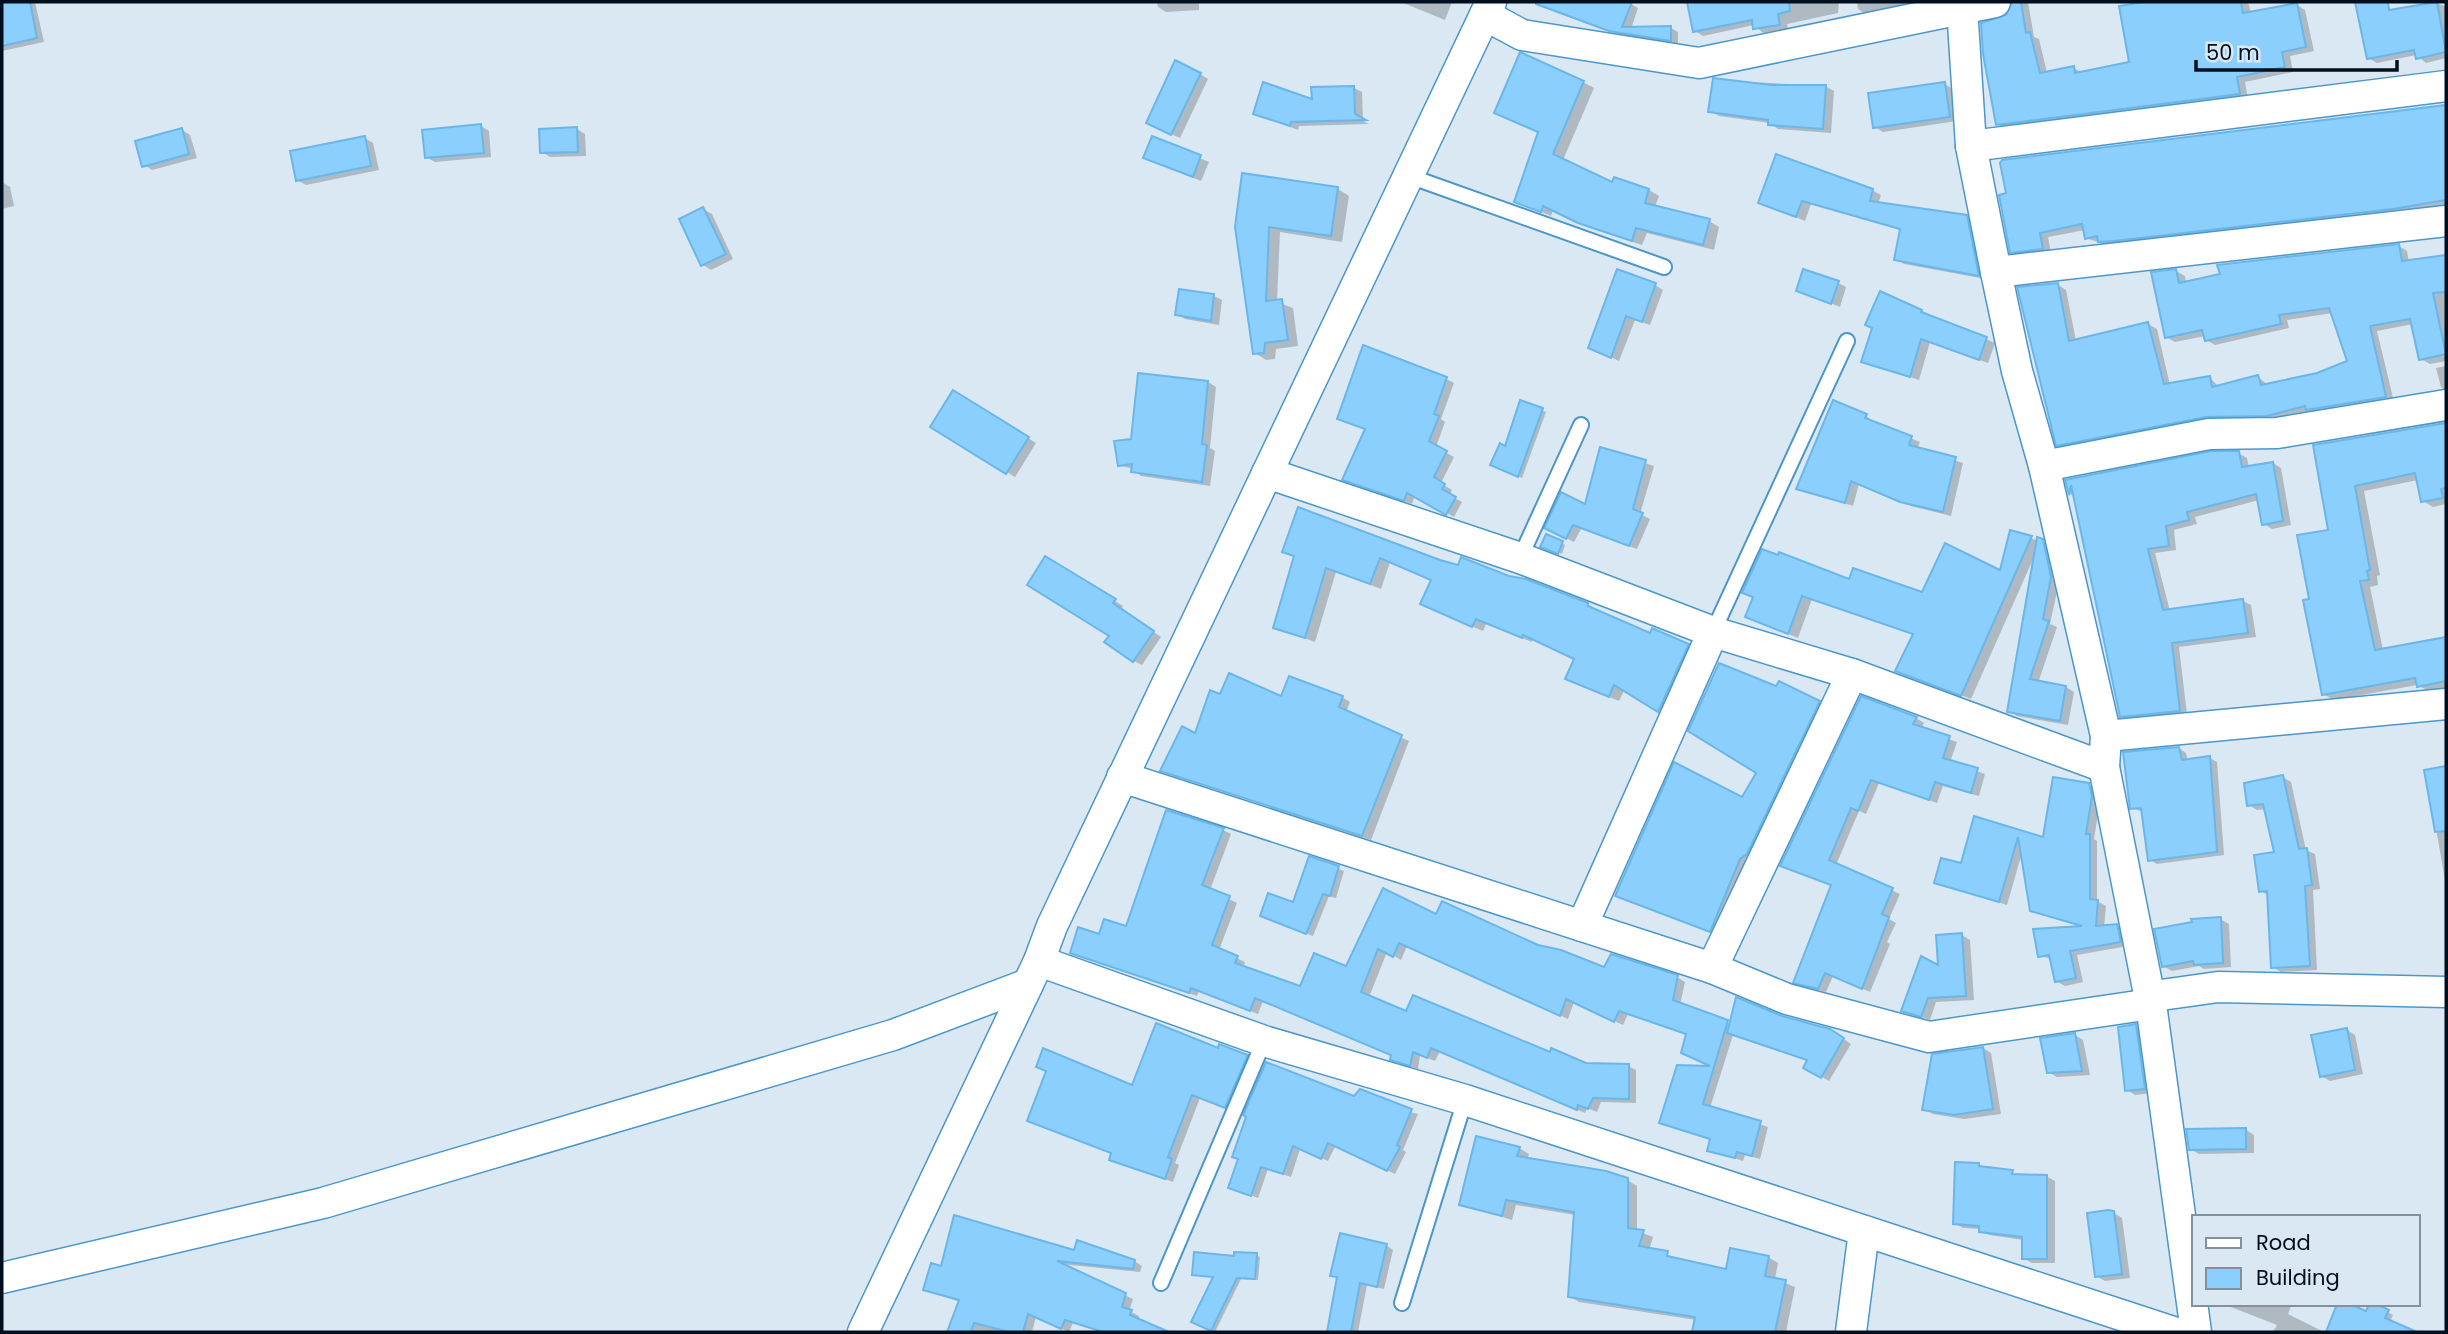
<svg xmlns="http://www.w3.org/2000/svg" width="2448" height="1334" font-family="Poppins,sans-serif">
  <rect width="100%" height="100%" fill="#dae8f3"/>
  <g fill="#0003">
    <polygon points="2,2 35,2 44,42 2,51"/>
    <polygon points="1157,2 1199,2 1199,10 1166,12 1158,7"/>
    <polygon points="1401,2 1452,2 1445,20"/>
    <polygon points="1566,2 1631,4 1638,8 1631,29 1671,28 1678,32 1678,44 1618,34 1569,17 1562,12"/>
    <polygon points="1689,2 1839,2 1838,13 1787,24 1788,29 1763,33 1754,25 1703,36 1695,31"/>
    <polygon points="1857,2 1904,2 1905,9 1866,14 1858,9"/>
    <polygon points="2013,2 2028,2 2034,37 2039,39 2047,73 2073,68 2083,73 2131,63 2124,7 2158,2 2248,2 2251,13 2297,5 2305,10 2314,51 2290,56 2293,72 2245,82 2248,99 2006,129 1997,124 2008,16"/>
    <polygon points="2432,2 2445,6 2446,58 2426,63 2416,55 2377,63 2368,58 2360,18"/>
    <polygon points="1200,74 1208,79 1180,138 1156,127"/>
    <polygon points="1714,80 1825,86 1834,91 1831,133 1778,129 1770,123 1719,116 1710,111"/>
    <polygon points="1583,82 1594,88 1563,160 1613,184 1615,179 1649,190 1659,196 1655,207 1709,221 1719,227 1714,250 1647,233 1642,245 1590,228 1553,210 1551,216 1516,201"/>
    <polygon points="1944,84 1953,89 1957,121 1883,132 1875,127"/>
    <polygon points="1354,88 1362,92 1363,121 1369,124 1299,126 1298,130 1255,113 1313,102"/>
    <polygon points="2446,105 2446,206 2403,213 2109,246 2086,238 2085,230 2048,237 2051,253 2020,257 2012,252 2003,161"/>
    <polygon points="481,126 489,131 491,157 435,162 426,157"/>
    <polygon points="577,129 585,134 586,156 550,157 542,152"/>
    <polygon points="182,130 190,135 197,158 152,170 144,165"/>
    <polygon points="365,138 373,143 379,170 306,185 297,180"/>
    <polygon points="1153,138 1209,162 1201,181 1154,162"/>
    <polygon points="2,182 10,187 14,206 2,209"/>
    <polygon points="1338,189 1349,196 1342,242 1280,232 1277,302 1293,308 1298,346 1276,349 1275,359 1266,360 1255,353 1237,227"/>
    <polygon points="1872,190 1881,195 1878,204 1966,217 1975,222 1986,279 1904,264 1896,259 1901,230 1811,204 1805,221 1760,202"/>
    <polygon points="703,209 712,214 733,259 711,270 703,265 681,220"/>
    <polygon points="2399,246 2407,251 2409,262 2446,257 2446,361 2430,364 2421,359 2413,324 2377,331 2394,402 2316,414 2310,411 2277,420 2067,450 2058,445 2057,284 2066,290 2076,341 2148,324 2157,329 2170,385 2210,378 2219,387 2258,377 2268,385 2318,374 2349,362 2333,313 2287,320 2289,328 2215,345 2206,340 2205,336 2175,342 2166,337 2176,271 2185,276 2186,283"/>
    <polygon points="1838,283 1846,287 1840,307 1798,290"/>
    <polygon points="1655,285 1663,290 1650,325 1635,320 1619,361 1590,347"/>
    <polygon points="1881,293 1995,343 1988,363 1930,342 1919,380 1864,361"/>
    <polygon points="1214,296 1222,300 1219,325 1185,319 1177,314"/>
    <polygon points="2446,366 2446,391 2441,387 2436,368"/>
    <polygon points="1446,379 1454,383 1441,419 1445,422 1436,447 1454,457 1441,483 1452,490 1449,495 1462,502 1454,517 1415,495 1412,504 1352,483"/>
    <polygon points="1208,382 1216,387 1210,448 1215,451 1210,486 1141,476 1133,469 1119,465 1133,441"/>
    <polygon points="954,393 1036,443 1015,477 932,426"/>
    <polygon points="1521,402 1546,412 1522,478 1496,466 1506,448"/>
    <polygon points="1866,415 1873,423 1920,442 1917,449 1963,463 1951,516 1911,506 1859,484 1853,506 1799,488"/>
    <polygon points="2446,424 2446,504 2433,507 2423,501 2418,480 2364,491 2380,575 2377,576 2378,585 2370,587 2383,650 2446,639 2446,688 2429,691 2417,685 2334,700 2323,694 2311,600 2330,531 2315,446"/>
    <polygon points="1602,449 1654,466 1640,514 1650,519 1637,549 1581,529 1574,542 1554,532 1586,507"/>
    <polygon points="2238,453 2247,458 2249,468 2273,463 2281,468 2291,525 2272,529 2264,524 2259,500 2195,517 2197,524 2174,530 2176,550 2155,553 2170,611 2243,601 2251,605 2256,637 2179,647 2187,715 2130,721 2121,716 2074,496 2070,494 2067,481"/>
    <polygon points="2012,532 2051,545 2059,582 2050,624 2057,627 2038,683 2066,687 2074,692 2068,725 2017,716 2008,711 2034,557 1971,699 1897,670 1914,635 1812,599 1798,638 1747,617 1754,598 1744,592 1850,581 1923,595 2001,572"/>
    <polygon points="1562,543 1565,545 1562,554 1546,548"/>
    <polygon points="1284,551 1439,562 1509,578 1588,605 1650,636 1698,651 1669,716 1625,689 1619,701 1577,684 1576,659 1533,639 1532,642 1486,624 1483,631 1432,609 1433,581 1390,562 1381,589 1336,572 1315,642 1275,627 1295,557"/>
    <polygon points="1045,558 1123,606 1121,609 1161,637 1142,665 1134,661"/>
    <polygon points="1221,696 1342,697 1350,702 1346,712 1409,741 1371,840 1162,770 1196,736"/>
    <polygon points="1819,702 1827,707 1718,935 1625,900 1743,799"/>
    <polygon points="1916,718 1924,723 1921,729 1957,742 1950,762 1985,774 1979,796 1943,786 1937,803 1879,783 1866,814 1859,811 1836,865 1900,894 1889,919 1896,923 1887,942 1890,944 1870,992 1833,976 1826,992 1803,986 1795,982 1833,886 1782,865"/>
    <polygon points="2179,748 2186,753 2188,761 2210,758 2217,762 2224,855 2157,864 2150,860 2143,812 2132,808"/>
    <polygon points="2446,768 2446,886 2426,771"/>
    <polygon points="2283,777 2291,782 2306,850 2315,854 2320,889 2313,890 2317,970 2281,972 2273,967 2269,896 2261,891 2276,854 2266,809 2257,810 2249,805"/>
    <polygon points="2089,785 2097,790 2100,802 2094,839 2097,841 2097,901 2106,906 2104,927 2117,926 2125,931 2128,946 2077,955 2083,982 2065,986 2056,981 2052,959 2040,956 2084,928 2032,910 2022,853 2007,905 1936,882 1962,866 1975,818 2044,839"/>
    <polygon points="1223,830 1231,834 1210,890 1237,903 1219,950 1245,962 1243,968 1301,988 1347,968 1384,890 1437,916 1605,969 1677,977 1685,982 1680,1005 1731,1024 1782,1018 1838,1035 1851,1044 1829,1081 1805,1067 1808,1061 1733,1035 1710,1108 1768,1127 1760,1159 1745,1155 1743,1161 1709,1150 1711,1140 1661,1122 1678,1067 1716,1068 1691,1056 1688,1035 1628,1014 1623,1025 1574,1002 1568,1019 1407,946 1401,960 1387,952 1369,997 1407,1013 1586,1065 1628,1066 1636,1070 1636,1103 1601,1102 1597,1112 1587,1108 1585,1113 1440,1051 1435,1061 1420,1055 1418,1069 1400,1063 1392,1059 1393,1055 1263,1001 1258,1014 1199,991 1197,996 1072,953 1100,936 1127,929"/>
    <polygon points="1310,858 1344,871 1336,898 1329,896 1313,936 1268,918 1295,905"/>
    <polygon points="2220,919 2229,924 2231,967 2204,969 2199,966 2172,971 2163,966"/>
    <polygon points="1962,935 1970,940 1974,1000 1936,1002 1930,1020 1903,1011 1940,968"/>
    <polygon points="2136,1026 2144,1031 2153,1093 2135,1095 2127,1090"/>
    <polygon points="2347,1030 2355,1035 2363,1074 2330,1081 2321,1076"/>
    <polygon points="2075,1035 2083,1040 2090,1075 2057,1077 2048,1072"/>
    <polygon points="1983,1048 1991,1053 2001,1114 1964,1119 1933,1114 1924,1109"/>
    <polygon points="1219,1050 1254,1061 1233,1111 1200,1098 1175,1163 1179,1165 1173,1182 1111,1160"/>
    <polygon points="1354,1098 1418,1114 1403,1150 1406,1152 1395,1174 1336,1145 1328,1161 1300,1149 1291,1177 1268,1169 1258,1198 1230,1187"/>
    <polygon points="2246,1130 2254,1135 2254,1153 2199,1154 2190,1149"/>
    <polygon points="1519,1148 1529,1154 1527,1160 1627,1180 1637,1186 1637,1231 1653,1237 1649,1250 1727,1271 1768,1257 1778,1263 1775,1279 1795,1287 1786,1332 1694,1332 1696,1320 1579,1302 1569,1296 1575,1215 1516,1205 1512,1220 1461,1204"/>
    <polygon points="1979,1165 2018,1176 2046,1176 2055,1181 2055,1263 2032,1263 2023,1258 2023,1240 1989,1235 1981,1229 1963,1228 1954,1223"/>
    <polygon points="2114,1213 2122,1218 2130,1278 2105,1281 2096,1276"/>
    <polygon points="1386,1245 1393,1250 1384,1289 1367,1285 1358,1332 1329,1332 1338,1279 1332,1275"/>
    <polygon points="1075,1252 1134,1261 1142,1266 1140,1272 1060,1264 1133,1299 1129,1311 1139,1316 1138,1320 1171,1332 1102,1332 1073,1323 1069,1332 1036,1317 1032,1332 953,1332 950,1330 960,1302 925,1290 942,1268"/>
    <polygon points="1256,1255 1260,1257 1258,1280 1241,1279 1215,1332 1194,1321 1215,1278 1193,1274 1235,1258"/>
    <polygon points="2223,1304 2292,1304 2288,1314 2324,1332 2273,1332 2277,1325"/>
    <polygon points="2339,1304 2367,1313 2372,1304 2393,1315 2385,1332 2328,1332"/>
  </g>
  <g fill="#8acffe" stroke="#6ab6e9" stroke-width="2">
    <polygon points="2,2 30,2 37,38 2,46"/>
    <polygon points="1536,2 1632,2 1622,27 1671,26 1671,41 1609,31 1536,4"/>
    <polygon points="1687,2 1789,2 1790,11 1778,14 1780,25 1753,29 1752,20 1693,32"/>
    <polygon points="2012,2 2021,2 2026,33 2030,32 2040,73 2074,66 2075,73 2129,62 2119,6 2144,2 2241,2 2243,13 2297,3 2306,47 2282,52 2285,67 2237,77 2240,94 1996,125 1983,54 1981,23 2006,15"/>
    <polygon points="2355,2 2388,2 2389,10 2437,2 2446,52 2416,59 2414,50 2367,59"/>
    <polygon points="1520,52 1584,81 1553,154 1612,182 1614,177 1649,189 1645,203 1710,219 1703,245 1636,228 1632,241 1578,223 1543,206 1541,212 1514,202 1538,132 1494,113"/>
    <polygon points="1175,60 1201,73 1171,135 1146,123"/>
    <polygon points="1713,78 1771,85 1826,85 1823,129 1768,125 1768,120 1708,112"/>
    <polygon points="1263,82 1312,99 1311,87 1354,86 1355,114 1366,120 1291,122 1290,126 1253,114"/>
    <polygon points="1945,82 1950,117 1873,128 1868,93"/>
    <polygon points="2446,105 2446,200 2393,209 2114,241 2098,242 2097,236 2085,239 2082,224 2040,233 2043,249 2010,253 1999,195 2006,193 2000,163 2002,160"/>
    <polygon points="481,124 484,153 425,158 422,130"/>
    <polygon points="577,127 578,152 540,153 539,129"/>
    <polygon points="182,128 189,154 142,167 135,141"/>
    <polygon points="365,136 371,166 296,181 290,151"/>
    <polygon points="1152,136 1201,155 1193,177 1143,158"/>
    <polygon points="1776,154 1873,189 1870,201 1967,215 1979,276 1894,260 1900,229 1802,201 1796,217 1758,203"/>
    <polygon points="1242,173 1338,187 1331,236 1269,227 1266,301 1282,299 1288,340 1265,343 1264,353 1253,354 1235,227"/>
    <polygon points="703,207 726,254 701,266 679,219"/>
    <polygon points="2399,244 2402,261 2446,255 2446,292 2433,293 2446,354 2419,360 2410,319 2370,326 2386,397 2306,410 2305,406 2267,416 2206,417 2056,446 2017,287 2058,283 2069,341 2148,322 2164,384 2210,376 2212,387 2258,375 2261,385 2317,373 2347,361 2329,308 2279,315 2281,324 2205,341 2202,330 2165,338 2151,272 2176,269 2179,283 2220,274 2217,265"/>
    <polygon points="1617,269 1656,283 1642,322 1626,316 1611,358 1588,348"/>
    <polygon points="1803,269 1839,281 1831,304 1796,291"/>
    <polygon points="1179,289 1214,294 1211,321 1175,315"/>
    <polygon points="1880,291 1922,310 1921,312 1987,337 1979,360 1921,339 1910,377 1861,362 1872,328 1865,325"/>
    <polygon points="1363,345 1447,377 1434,414 1439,416 1429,441 1447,451 1434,477 1445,484 1442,489 1456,497 1446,515 1407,493 1404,501 1342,480 1365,429 1337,419"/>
    <polygon points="1138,373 1208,381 1202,444 1207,445 1202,482 1131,472 1132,464 1118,466 1114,441 1131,439"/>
    <polygon points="953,390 1029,437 1006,474 930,427"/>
    <polygon points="1520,400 1543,408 1518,477 1490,465 1500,443 1505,446"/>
    <polygon points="1833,400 1867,414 1865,418 1912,436 1909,445 1956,457 1943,512 1900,502 1851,481 1845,503 1796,489"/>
    <polygon points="2446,423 2446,488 2441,489 2443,498 2421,502 2415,473 2355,486 2370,570 2367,571 2369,580 2360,581 2375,650 2446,637 2446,681 2417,687 2415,678 2322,695 2303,600 2309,599 2297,535 2328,530 2313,445"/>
    <polygon points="1600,447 1646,460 1633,509 1643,513 1629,546 1573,525 1566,539 1544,528 1561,492 1585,504"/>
    <polygon points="2211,451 2239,451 2242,467 2273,462 2283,521 2262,525 2256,494 2187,512 2189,520 2166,526 2169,546 2148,549 2163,610 2243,599 2248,633 2172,643 2180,711 2120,717 2071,485 2069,495 2065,480"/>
    <polygon points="1298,507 1440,560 1458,565 1461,557 1509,576 1526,579 1588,603 1588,606 1650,633 1652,628 1689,644 1658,712 1614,685 1609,697 1565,679 1574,659 1523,635 1522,638 1476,619 1472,627 1420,604 1431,580 1380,558 1370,584 1326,568 1305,638 1273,628 1294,556 1282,552"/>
    <polygon points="2010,530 2032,536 1961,696 1895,671 1913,634 1802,596 1788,634 1745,617 1753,597 1742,593 1762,549 1778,555 1779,552 1849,579 1853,568 1922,592 1945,543 2000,570"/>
    <polygon points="1546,534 1563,541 1558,554 1540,547"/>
    <polygon points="2037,537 2043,539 2051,577 2043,619 2049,621 2030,679 2066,686 2060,721 2007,712"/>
    <polygon points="1045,556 1116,599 1113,603 1154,631 1133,662 1104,642 1109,636 1027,585"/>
    <polygon points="1719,663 1776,686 1779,681 1820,701 1747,854 1740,859 1710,932 1615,896 1674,762 1742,797 1756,773 1688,731"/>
    <polygon points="1229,673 1281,696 1289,676 1343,696 1339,707 1402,735 1362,836 1160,771 1182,726 1195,733 1210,690 1220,694"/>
    <polygon points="1861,696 1917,717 1913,724 1950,736 1943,758 1978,768 1971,793 1935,782 1929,800 1871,780 1858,811 1851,808 1829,860 1893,888 1882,914 1889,917 1862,989 1825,973 1818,989 1793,983 1831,885 1780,866"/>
    <polygon points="2179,747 2182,760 2210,756 2217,852 2148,861 2141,808 2130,809 2123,752"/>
    <polygon points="2446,766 2446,831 2435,832 2424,770"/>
    <polygon points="2283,775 2299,849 2307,848 2312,885 2305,886 2310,966 2271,968 2267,891 2259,892 2254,855 2274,852 2263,804 2247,806 2244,783"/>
    <polygon points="2053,777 2089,783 2092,796 2086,834 2090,834 2090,899 2098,900 2096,926 2117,924 2121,942 2070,951 2076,978 2055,982 2049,955 2038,957 2033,929 2082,926 2030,911 2018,837 1999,902 1934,883 1941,858 1961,863 1974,816 2043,837"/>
    <polygon points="1166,810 1224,828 1202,885 1230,896 1212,945 1238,956 1235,963 1300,986 1314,953 1346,966 1383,888 1436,914 1442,901 1538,945 1561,950 1604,967 1611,954 1678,975 1673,1000 1728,1020 1703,1104 1761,1121 1752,1156 1737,1152 1735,1158 1707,1151 1710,1139 1659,1123 1677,1065 1710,1066 1681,1053 1686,1034 1619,1011 1614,1022 1566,999 1560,1016 1399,943 1393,957 1378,949 1361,992 1406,1011 1413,995 1550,1052 1551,1048 1586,1063 1629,1064 1629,1099 1593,1098 1588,1109 1578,1105 1577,1110 1431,1048 1427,1058 1413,1052 1410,1066 1390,1060 1391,1055 1255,998 1250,1011 1191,988 1189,993 1070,953 1078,927 1099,934 1104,919 1126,926"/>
    <polygon points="1309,856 1339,866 1330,896 1323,894 1306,934 1260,916 1268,893 1293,902"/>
    <polygon points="2221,917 2223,963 2194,965 2193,961 2162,967 2154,929 2192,922 2191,919"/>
    <polygon points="1962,933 1966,996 1928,998 1921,1017 1901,1011 1921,956 1938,965 1936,935"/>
    <polygon points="1736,997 1782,1016 1830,1029 1844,1038 1821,1078 1803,1068 1807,1060 1727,1033"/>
    <polygon points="1156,1023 1218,1048 1219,1044 1248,1055 1225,1108 1192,1095 1168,1157 1172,1159 1165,1179 1109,1160 1111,1153 1027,1121 1046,1071 1036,1067 1043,1048 1132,1085"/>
    <polygon points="2136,1024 2145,1089 2125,1091 2118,1027"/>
    <polygon points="2347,1028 2355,1070 2320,1077 2311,1035"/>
    <polygon points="2075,1033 2082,1071 2047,1073 2040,1038"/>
    <polygon points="1983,1047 1993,1109 1954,1115 1922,1110 1932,1054"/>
    <polygon points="1266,1062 1354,1096 1360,1089 1412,1109 1397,1145 1400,1147 1387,1171 1328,1143 1321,1159 1293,1146 1283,1174 1261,1167 1251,1196 1228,1188 1238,1159 1232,1157 1246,1117 1243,1115"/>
    <polygon points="2246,1128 2246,1149 2189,1150 2186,1129"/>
    <polygon points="1476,1136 1520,1147 1517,1156 1606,1171 1628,1178 1628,1228 1644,1230 1639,1246 1668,1251 1667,1256 1726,1269 1730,1248 1769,1256 1765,1276 1786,1280 1775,1332 1692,1332 1695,1317 1568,1297 1574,1212 1506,1200 1502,1216 1459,1205"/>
    <polygon points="1955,1162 1979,1163 1979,1166 2013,1170 2012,1174 2047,1175 2047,1259 2022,1259 2022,1237 1979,1232 1979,1226 1953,1224"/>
    <polygon points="2108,1210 2114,1211 2122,1274 2095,1277 2087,1213"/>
    <polygon points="954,1215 1074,1250 1077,1240 1135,1260 1133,1269 1057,1261 1126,1293 1122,1307 1132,1310 1130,1315 1169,1332 1103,1332 1065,1320 1061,1329 1028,1314 1023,1332 1009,1332 974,1323 971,1332 947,1332 959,1300 923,1290 931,1263 941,1266"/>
    <polygon points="1340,1233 1387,1244 1377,1287 1360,1283 1351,1332 1327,1332 1337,1277 1330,1276"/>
    <polygon points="1194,1252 1234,1256 1234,1252 1257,1253 1255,1279 1237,1278 1211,1331 1191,1322 1213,1277 1192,1275"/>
    <polygon points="2337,1304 2350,1304 2366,1311 2369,1304 2376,1304 2389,1310 2385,1318 2417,1332 2326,1332"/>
  </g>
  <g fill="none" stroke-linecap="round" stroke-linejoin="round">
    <g stroke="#4b97c9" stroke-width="18">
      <g id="service">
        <polyline points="1409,176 1664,267"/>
        <polyline points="1520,558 1581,425"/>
        <polyline points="1713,632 1847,341"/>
        <polyline points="1161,1283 1264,1041"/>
        <polyline points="1402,1303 1465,1100"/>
      </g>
    </g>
    <g stroke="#4b97c9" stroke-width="33">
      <g id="minor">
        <polyline points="1962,7 1971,146 1996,272 2017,371 2044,466 2106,736 2104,767 2151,1004 2196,1332"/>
        <polyline points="1485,15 1522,35 1699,63 1995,2"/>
        <polyline points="1971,146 2446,86"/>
        <polyline points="1996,272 2446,221"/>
        <polyline points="2044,466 2209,434 2277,433 2446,405"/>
        <polyline points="1267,473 1520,558 1713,632 1852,674 2104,767"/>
        <polyline points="2106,736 2446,704"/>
        <polyline points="1122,777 1712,968 1787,999 1929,1037 2151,1004"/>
        <polyline points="1582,926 1713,632"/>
        <polyline points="1039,961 1264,1041 1465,1100 2173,1332"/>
        <polyline points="1712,968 1852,674"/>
        <polyline points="2147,997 2218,987 2446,992"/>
        <polyline points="2,1278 323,1203 893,1035 1028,984"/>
        <polyline points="863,1332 1039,961 1052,926 1491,2"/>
        <polyline points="1851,1332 1864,1231"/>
      </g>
    </g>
    <use href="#service" stroke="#fff" stroke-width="14"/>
    <use href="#minor" stroke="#fff" stroke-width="30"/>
  </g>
  <rect width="2448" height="1334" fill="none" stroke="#000f1d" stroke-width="7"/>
  <rect x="2192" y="1215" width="228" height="91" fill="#dae8f3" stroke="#83919d" stroke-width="2"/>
  <rect x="2206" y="1238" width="35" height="10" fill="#ffffff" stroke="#83919d" stroke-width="2"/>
  <text x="2256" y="1250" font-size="21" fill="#000f1d">Road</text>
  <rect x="2206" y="1268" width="35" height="21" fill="#8acffe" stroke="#83919d" stroke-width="2"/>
  <text x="2256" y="1285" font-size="21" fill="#000f1d">Building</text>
  <path d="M2196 60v10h201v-10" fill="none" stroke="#000f1d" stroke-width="3.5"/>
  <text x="2206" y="60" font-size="21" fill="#000f1d" stroke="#dae8f3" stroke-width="5" paint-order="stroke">50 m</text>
</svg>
